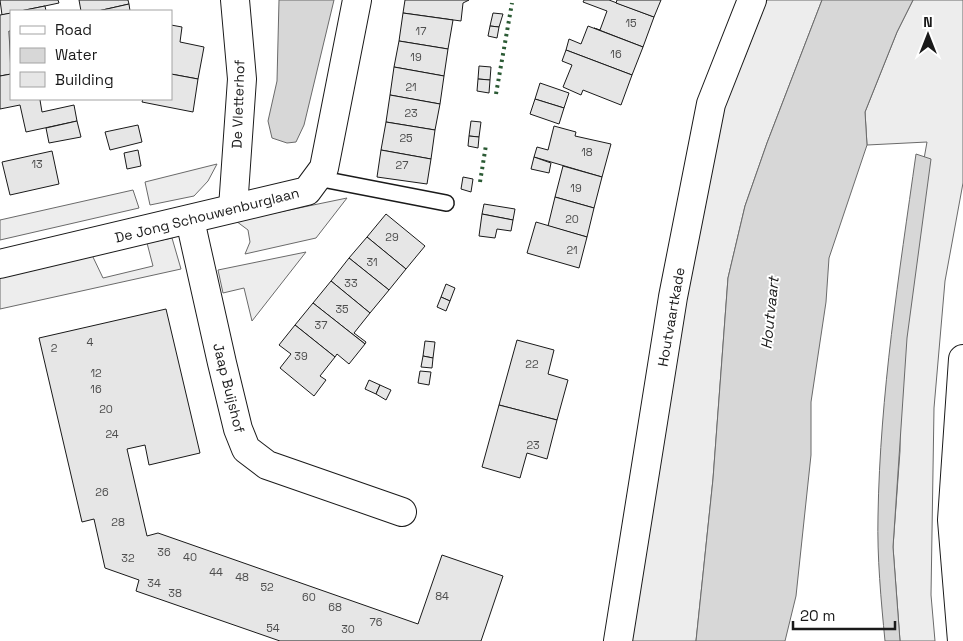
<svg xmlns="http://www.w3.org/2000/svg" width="963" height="641" font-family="'Space Grotesk',sans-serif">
  <rect width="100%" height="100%" fill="#fff"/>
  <g fill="#ededed" stroke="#6a6a6a">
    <polygon points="767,0 822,0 767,143 745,206 728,278 713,479 696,641 626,641 710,110 744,59"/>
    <polygon points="913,0 963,0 963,183 945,281 934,408 931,595 935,641 900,641 893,547 900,451 900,294 927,142 867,145 865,112 897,32"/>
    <polygon points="217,164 208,181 194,196 150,205 145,182"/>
    <polygon points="133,190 139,208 0,240 0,220"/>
    <polygon points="347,198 316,238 245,254 250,242 248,230 236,221"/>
    <polygon points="172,238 181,269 0,309 0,275 92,255 103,278 153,266 147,243"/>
    <polygon points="306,252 252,321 244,288 223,293 218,270"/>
  </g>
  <g fill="#d7d7d7" stroke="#6a6a6a">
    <polygon points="279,0 334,0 304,125 296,142 287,143 272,138 268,121 277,81"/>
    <polygon points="822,0 913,0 897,32 865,112 867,145 829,258 826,302 811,402 811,455 796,596 785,641 696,641 713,479 728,278 745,206 767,143"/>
    <path d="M916 154 931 159 907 338 893 547 900 641H885C881 600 877 557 878 516 880 394 899 275 916 154Z"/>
  </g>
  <g fill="#e6e6e6" stroke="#1a1a1a">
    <polygon points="0,0 58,0 59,3 2,15"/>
    <polygon points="79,0 128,0 129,4 98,11 81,11"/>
    <polygon points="405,0 469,0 463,3 461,21 403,13"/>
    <polygon points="584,0 609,0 654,17 643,47 594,28 600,30 607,11 583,2"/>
    <polygon points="617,0 661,0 654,17 616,3"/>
    <polygon points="129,4 130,11 98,11"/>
    <polygon points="45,6 46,11 20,11"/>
    <polygon points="11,13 11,31 9,31 11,74 0,76 0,15"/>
    <polygon points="403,13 453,20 448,49 399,41"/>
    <polygon points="493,13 503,14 499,27 490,26"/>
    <polygon points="171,25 182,27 180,42 204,47 198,79 171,74"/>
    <polygon points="490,26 499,27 497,38 488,36"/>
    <polygon points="588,26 643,47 632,75 566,50 569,39 581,44"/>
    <polygon points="399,41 448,49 444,76 394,67"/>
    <polygon points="566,50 632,75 621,105 583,90 581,95 563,87 572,65 562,61"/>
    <polygon points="479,66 491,67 490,80 478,79"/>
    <polygon points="394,67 444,76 440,104 390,95"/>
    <polygon points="11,74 11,99 43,99 40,100 42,112 74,105 77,121 26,132 20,105 0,109 0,76"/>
    <polygon points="171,74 198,79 193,112 142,102 143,99 171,99"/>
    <polygon points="478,79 490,80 489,93 477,91"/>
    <polygon points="540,83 569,93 564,108 535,99"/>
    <polygon points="390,95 440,104 435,130 386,122"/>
    <polygon points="535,99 564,108 559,124 530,114"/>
    <polygon points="77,121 81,137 49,143 46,128"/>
    <polygon points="471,121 481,122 479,137 469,136"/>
    <polygon points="386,122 435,130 431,159 381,150"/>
    <polygon points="138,125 142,142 110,150 105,132"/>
    <polygon points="554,126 576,132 575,136 611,144 602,177 534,157 537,147 548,150"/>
    <polygon points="469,136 479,137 478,148 468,146"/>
    <polygon points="138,150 141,166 127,169 124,153"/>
    <polygon points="381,150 431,159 427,184 377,177"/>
    <polygon points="52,151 59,184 10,195 2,162"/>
    <polygon points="534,157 551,163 549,173 531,169"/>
    <polygon points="563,166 602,177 594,208 555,197"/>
    <polygon points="463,177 473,179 471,192 461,189"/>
    <polygon points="555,197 594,208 587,237 548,226"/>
    <polygon points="484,204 515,209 513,220 482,214"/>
    <polygon points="386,214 425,246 406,269 367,237"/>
    <polygon points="482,214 513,220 511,231 497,229 495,238 479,236"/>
    <polygon points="536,222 587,237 579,268 527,253"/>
    <polygon points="367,237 406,269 389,290 349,258"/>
    <polygon points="349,258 389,290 370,313 331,281"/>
    <polygon points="331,281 370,313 354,333 366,342 365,344 313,303"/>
    <polygon points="446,284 455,288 450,301 441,297"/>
    <polygon points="441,297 450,301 446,311 437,307"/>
    <polygon points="313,303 365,344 349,364 337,354 335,357 295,325"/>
    <polygon points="166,309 200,453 149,465 145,445 127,449 147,536 158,533 418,624 442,555 503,576 481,641 280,641 136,591 139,580 105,568 94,519 82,522 39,338"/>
    <polygon points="295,325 335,357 320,376 326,380 314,396 280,368 291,354 279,345"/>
    <polygon points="517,340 554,350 548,374 568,380 557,420 499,405"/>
    <polygon points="425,341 435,342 433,358 423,356"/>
    <polygon points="423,356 433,358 432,368 421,367"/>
    <polygon points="420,371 431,372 429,385 418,383"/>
    <polygon points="369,380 380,385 376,394 365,389"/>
    <polygon points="380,385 391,390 386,400 376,394"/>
    <polygon points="499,405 557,420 547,459 527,453 520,478 482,467"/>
  </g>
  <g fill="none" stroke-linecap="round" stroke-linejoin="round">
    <g stroke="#1a1a1a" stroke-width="18">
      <polyline id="service" points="317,178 446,203"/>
    </g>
    <g stroke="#1a1a1a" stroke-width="30">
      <g id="minor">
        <polyline points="233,208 242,79 235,0"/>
        <polyline points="190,220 222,363 238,429 246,449 267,465 402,512"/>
        <polyline points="0,264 307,191 324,168 357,0"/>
        <polyline points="618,641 673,297 711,104 752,0"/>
      </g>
    </g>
    <g stroke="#1a1a1a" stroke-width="30">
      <polyline id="primary" points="962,641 952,520 963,359"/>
    </g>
    <use href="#service" stroke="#fff" stroke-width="15"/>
    <use href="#minor" stroke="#fff" stroke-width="28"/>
    <use href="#primary" stroke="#fff" stroke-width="28"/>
    <g stroke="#2b5a34" stroke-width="4" stroke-dasharray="2.5 4" stroke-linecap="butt">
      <polyline points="496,94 512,3"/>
      <polyline points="480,182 486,145"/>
    </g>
  </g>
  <g text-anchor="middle" stroke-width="4" stroke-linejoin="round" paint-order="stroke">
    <g font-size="11" fill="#4d4d4d">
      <text x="631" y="27">15</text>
      <text x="421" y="35">17</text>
      <text x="616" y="58">16</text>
      <text x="416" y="61">19</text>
      <text x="411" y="91">21</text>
      <text x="411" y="117">23</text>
      <text x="406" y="142">25</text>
      <text x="587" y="156">18</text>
      <text x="37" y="168">13</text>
      <text x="402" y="169">27</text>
      <text x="576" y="192">19</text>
      <text x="572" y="223">20</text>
      <text x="392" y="241">29</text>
      <text x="572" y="254">21</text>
      <text x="372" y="266">31</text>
      <text x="351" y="287">33</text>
      <text x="342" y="313">35</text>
      <text x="321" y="329">37</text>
      <text x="90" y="346">4</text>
      <text x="54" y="352">2</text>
      <text x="301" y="360">39</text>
      <text x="532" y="368">22</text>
      <text x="96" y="377">12</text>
      <text x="96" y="393">16</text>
      <text x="106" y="413">20</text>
      <text x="112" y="438">24</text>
      <text x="533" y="449">23</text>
      <text x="102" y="496">26</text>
      <text x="118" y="526">28</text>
      <text x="164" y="556">36</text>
      <text x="190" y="561">40</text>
      <text x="128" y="562">32</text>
      <text x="216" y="576">44</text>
      <text x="242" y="581">48</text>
      <text x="154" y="587">34</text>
      <text x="267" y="591">52</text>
      <text x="175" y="597">38</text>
      <text x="442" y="600">84</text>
      <text x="309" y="601">60</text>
      <text x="335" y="611">68</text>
      <text x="376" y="626">76</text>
      <text x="273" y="632">54</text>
      <text x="348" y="633">30</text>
    </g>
    <g font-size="14" fill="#1a1a1a" stroke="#fff">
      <text transform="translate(238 104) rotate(-88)" y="5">De Vletterhof</text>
      <text transform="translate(207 215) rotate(-14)" y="5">De Jong Schouwenburglaan</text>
      <text transform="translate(671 317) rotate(-80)" y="5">Houtvaartkade</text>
      <text transform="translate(229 388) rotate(76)" y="5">Jaap Buijshof</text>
    </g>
    <g font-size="15" font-style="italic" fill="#1a1a1a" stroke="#fff">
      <text transform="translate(770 313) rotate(-84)" y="5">Houtvaart</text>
    </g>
  </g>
  <rect x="10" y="10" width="162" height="90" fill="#ffffff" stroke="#a3a3a3"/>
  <rect x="20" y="26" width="25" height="8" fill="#ffffff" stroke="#a3a3a3"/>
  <text x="55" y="35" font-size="15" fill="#1a1a1a">Road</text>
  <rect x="20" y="48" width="25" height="15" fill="#d7d7d7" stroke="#a3a3a3"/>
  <text x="55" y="60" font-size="15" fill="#1a1a1a">Water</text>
  <rect x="20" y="72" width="25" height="15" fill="#e6e6e6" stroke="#a3a3a3"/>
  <text x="55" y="85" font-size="15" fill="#1a1a1a">Building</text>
  <g transform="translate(928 35)" stroke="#ffffff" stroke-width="4" paint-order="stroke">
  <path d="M0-4L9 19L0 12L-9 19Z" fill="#1a1a1a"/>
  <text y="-8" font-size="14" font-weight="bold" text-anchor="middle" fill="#1a1a1a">N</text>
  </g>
  <path d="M793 621v8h102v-8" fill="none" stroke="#1a1a1a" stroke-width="2.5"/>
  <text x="800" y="621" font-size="15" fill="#1a1a1a" stroke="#ffffff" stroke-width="4" paint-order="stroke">20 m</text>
</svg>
